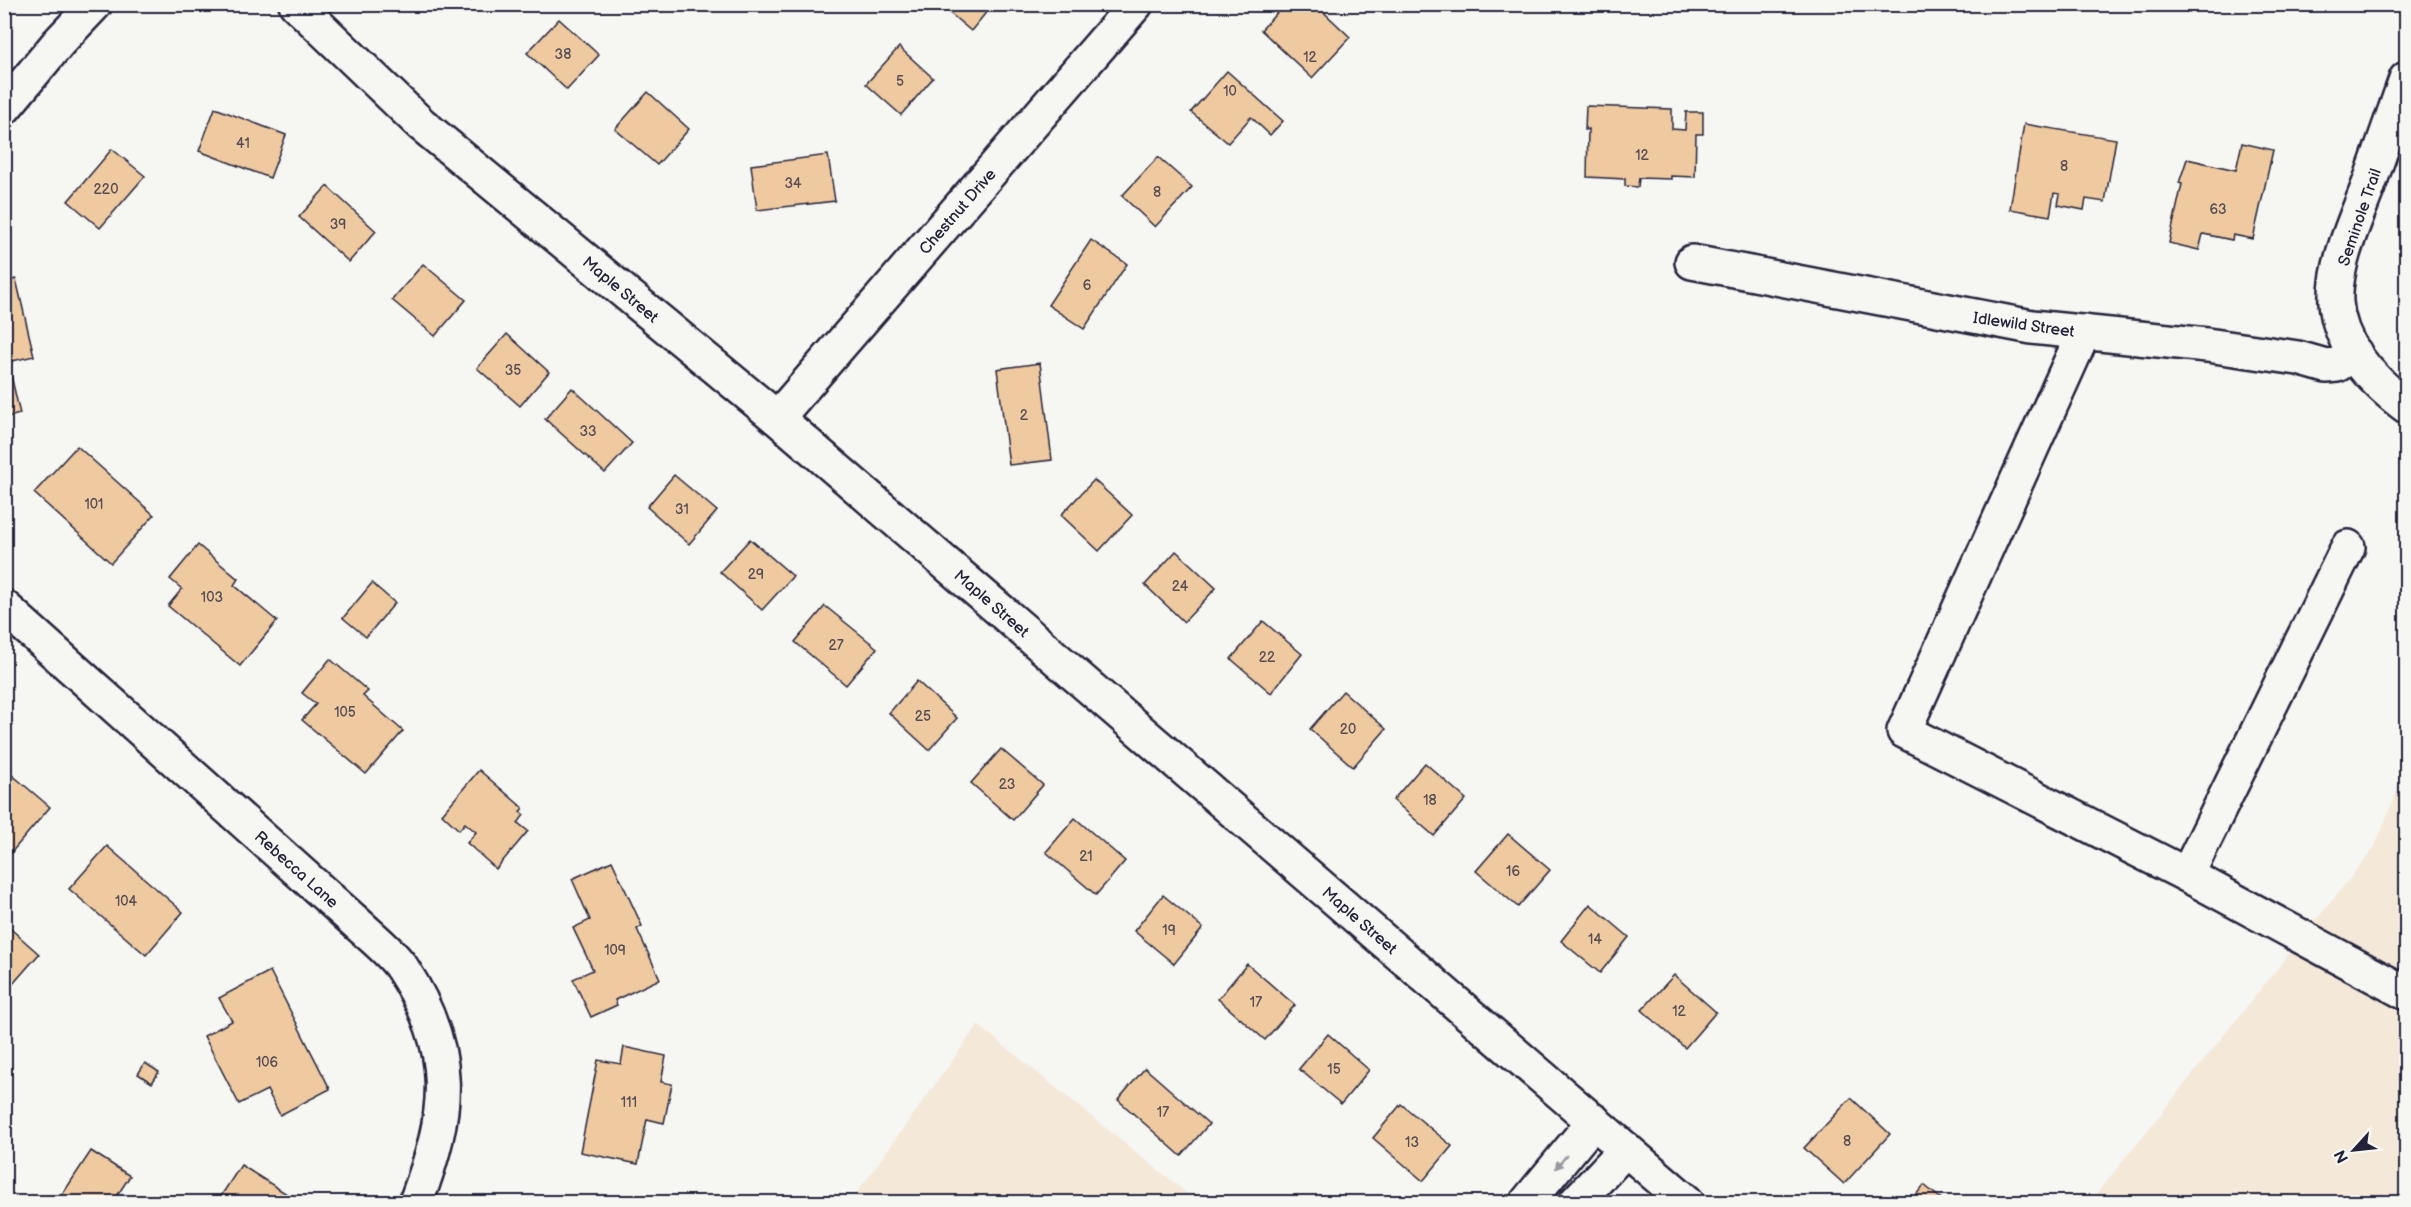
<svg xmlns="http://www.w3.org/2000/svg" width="2411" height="1207" font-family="'Balsamiq Sans',sans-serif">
  <rect width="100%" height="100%" fill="#f6f6f2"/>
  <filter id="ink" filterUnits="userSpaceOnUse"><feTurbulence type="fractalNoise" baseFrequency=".0167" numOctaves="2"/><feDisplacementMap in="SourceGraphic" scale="12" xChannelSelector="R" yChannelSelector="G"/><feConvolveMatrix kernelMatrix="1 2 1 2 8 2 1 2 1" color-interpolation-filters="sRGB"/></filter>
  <g filter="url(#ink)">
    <g fill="#f4e8d9">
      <polygon points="2406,767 2406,1202 2090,1202 2375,847"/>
      <polygon points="978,1025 1198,1202 850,1202"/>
    </g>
    <g fill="#efc99f" stroke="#22223b" stroke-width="1.5">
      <polygon points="939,4 993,4 971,31"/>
      <polygon points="1285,4 1315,4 1350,37 1312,78 1261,30"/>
      <polygon points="1812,4 1861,4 1861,11 1812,7"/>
      <polygon points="559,19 599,55 567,90 527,53"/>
      <polygon points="899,47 933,78 901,115 866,84"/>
      <polygon points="1227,71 1283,121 1270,135 1251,117 1228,143 1191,112"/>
      <polygon points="648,92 689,129 657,165 615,129"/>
      <polygon points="1586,106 1672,109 1672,129 1685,130 1686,112 1703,112 1703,134 1696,134 1695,177 1671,176 1671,179 1639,178 1638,187 1625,186 1625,179 1587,177 1588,129 1585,130"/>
      <polygon points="215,108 286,135 270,178 199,151"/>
      <polygon points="2024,124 2116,139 2105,202 2086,199 2084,210 2058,205 2060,194 2054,193 2050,216 2010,209"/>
      <polygon points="2242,143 2273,150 2253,239 2233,235 2232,240 2203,234 2199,250 2169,243 2182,184 2179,183 2187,159 2236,170"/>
      <polygon points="112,149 145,176 100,228 68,201"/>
      <polygon points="828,155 835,201 757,210 751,165"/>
      <polygon points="1158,157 1192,187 1155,227 1122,196"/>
      <polygon points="327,186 376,231 349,262 299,217"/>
      <polygon points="1091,240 1127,264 1084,329 1048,305"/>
      <polygon points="423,264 466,300 435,336 392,300"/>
      <polygon points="16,279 34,356 8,362 20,414 4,418 4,282"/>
      <polygon points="507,334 549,372 520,406 477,368"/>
      <polygon points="1040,363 1052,460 1009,465 997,369"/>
      <polygon points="572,388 632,443 605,473 545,419"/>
      <polygon points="77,446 154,515 111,563 34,493"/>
      <polygon points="674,475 717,511 689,544 647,507"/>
      <polygon points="1094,480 1132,515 1099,551 1061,515"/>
      <polygon points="750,539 793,576 762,610 720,572"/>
      <polygon points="198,545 238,579 234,585 277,621 240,666 168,606 182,589 170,579"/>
      <polygon points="1176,551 1216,588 1184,622 1145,585"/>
      <polygon points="372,583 395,603 366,637 343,618"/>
      <polygon points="825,606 877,648 846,685 795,642"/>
      <polygon points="1263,621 1302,654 1271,693 1231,659"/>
      <polygon points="330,659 368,691 363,696 403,731 366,774 302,720 316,704 302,693"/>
      <polygon points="917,681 957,718 929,750 889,713"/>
      <polygon points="1343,691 1386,729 1353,767 1310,729"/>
      <polygon points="1001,749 1043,785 1013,820 971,783"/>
      <polygon points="1425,763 1466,799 1434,836 1393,800"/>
      <polygon points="4,768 50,807 4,861"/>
      <polygon points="479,770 523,808 520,812 524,815 518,823 528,831 496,869 467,843 476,832 465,823 459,830 442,814"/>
      <polygon points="1075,818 1125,861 1096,895 1046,852"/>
      <polygon points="1508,834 1550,870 1518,907 1476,871"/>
      <polygon points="107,846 183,912 146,955 69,889"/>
      <polygon points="612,861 642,926 637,929 660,979 615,1000 617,1005 591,1017 573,979 593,970 573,928 590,920 572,879"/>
      <polygon points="1163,895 1203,928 1174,964 1134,931"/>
      <polygon points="1590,904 1629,937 1600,973 1561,941"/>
      <polygon points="4,923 39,954 4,994"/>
      <polygon points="1247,964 1295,1005 1265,1040 1218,999"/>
      <polygon points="270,971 330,1089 280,1115 267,1090 239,1104 204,1036 232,1021 219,998"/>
      <polygon points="1674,975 1716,1012 1685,1048 1642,1010"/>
      <polygon points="1328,1034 1369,1070 1341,1104 1299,1069"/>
      <polygon points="624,1047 666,1056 661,1082 672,1084 664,1123 647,1119 638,1164 580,1152 598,1060 621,1064"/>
      <polygon points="145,1063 159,1072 152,1083 138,1074"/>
      <polygon points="1145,1068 1209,1124 1181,1156 1118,1100"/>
      <polygon points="1851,1098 1890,1134 1844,1184 1804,1148"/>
      <polygon points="1401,1104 1452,1146 1423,1181 1373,1138"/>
      <polygon points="91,1151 130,1176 113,1202 67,1202 60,1198"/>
      <polygon points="241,1165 290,1196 286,1202 217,1202"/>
      <polygon points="1924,1185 1945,1202 1910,1202"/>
    </g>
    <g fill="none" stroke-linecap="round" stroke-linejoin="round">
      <g stroke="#22223b" stroke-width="38">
        <g id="minor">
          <polyline points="296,4 421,124 777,418 1687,1202"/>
          <path d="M2406 79C2393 115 2381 151 2368 187 2355 221 2334 265 2336 302 2339 346 2374 382 2406 406"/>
          <polyline points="4,108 59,42 95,4"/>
          <polyline points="1692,262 2032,327 2207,345 2298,358 2326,366 2337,365 2355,353"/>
          <polyline points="2084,332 1904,731 2187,875 2406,993"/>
          <polyline points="777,418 1136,4"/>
          <path d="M4 607 360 926C374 939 392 953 402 968 457 1052 450 1112 416 1202"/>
          <polyline points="2187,875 2348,547"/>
          <polyline points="1527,1202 1594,1121"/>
          <polyline points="1576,1202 1626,1149"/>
        </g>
      </g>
      <use href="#minor" stroke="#f6f6f2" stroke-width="33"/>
    </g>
    <defs><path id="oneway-solid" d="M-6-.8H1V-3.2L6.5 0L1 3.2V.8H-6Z" transform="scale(1.5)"/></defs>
    <use fill="#9797a0" href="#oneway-solid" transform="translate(1561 1162) rotate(130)"/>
  </g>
  <g text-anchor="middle" stroke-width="4.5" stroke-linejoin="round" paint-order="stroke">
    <g font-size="14" fill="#554c54">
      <text x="563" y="59">38</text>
      <text x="1310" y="62">12</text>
      <text x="900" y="86">5</text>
      <text x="1230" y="96">10</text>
      <text x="243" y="148">41</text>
      <text x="1642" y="160">12</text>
      <text x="2064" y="171">8</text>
      <text x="793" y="188">34</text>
      <text x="106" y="194">220</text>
      <text x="1157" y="197">8</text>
      <text x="2218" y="214">63</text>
      <text x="338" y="229">39</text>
      <text x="1087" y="290">6</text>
      <text x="513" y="375">35</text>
      <text x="1024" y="420">2</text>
      <text x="588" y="436">33</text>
      <text x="94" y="509">101</text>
      <text x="682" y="514">31</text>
      <text x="756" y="579">29</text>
      <text x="1180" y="591">24</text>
      <text x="212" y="602">103</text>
      <text x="836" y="650">27</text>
      <text x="1267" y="662">22</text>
      <text x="345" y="717">105</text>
      <text x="923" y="721">25</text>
      <text x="1348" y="734">20</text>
      <text x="1007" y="789">23</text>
      <text x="1430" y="805">18</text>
      <text x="1086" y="861">21</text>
      <text x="1513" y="876">16</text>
      <text x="126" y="906">104</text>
      <text x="1169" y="935">19</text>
      <text x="1595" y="944">14</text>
      <text x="615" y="955">109</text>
      <text x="1256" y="1007">17</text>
      <text x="1679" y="1016">12</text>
      <text x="267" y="1067">106</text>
      <text x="1334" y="1074">15</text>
      <text x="629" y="1107">111</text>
      <text x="1163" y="1117">17</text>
      <text x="1847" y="1146">8</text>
      <text x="1412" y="1147">13</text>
    </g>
    <g font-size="16" fill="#22223b" stroke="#f6f6f2">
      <text transform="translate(957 211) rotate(-49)" y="6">Chestnut Drive</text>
      <text transform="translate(2359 217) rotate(-71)" y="6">Seminole Trail</text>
      <text transform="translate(621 289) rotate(40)" y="6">Maple Street</text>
      <text transform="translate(2024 324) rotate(8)" y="6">Idlewild Street</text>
      <text transform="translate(992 603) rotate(41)" y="6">Maple Street</text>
      <text transform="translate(297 869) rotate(42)" y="6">Rebecca Lane</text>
      <text transform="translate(1360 920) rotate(41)" y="6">Maple Street</text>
    </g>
  </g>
  <rect width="2411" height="1207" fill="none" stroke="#f6f6f2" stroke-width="24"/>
  <rect x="12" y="12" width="2387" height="1183" fill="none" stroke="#22223b" stroke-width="2" filter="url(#ink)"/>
  <g transform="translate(2354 1150) rotate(243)" stroke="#f6f6f2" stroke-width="4.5" paint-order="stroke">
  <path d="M0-4.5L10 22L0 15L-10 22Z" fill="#22223b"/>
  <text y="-9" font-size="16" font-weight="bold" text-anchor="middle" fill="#22223b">N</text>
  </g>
</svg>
